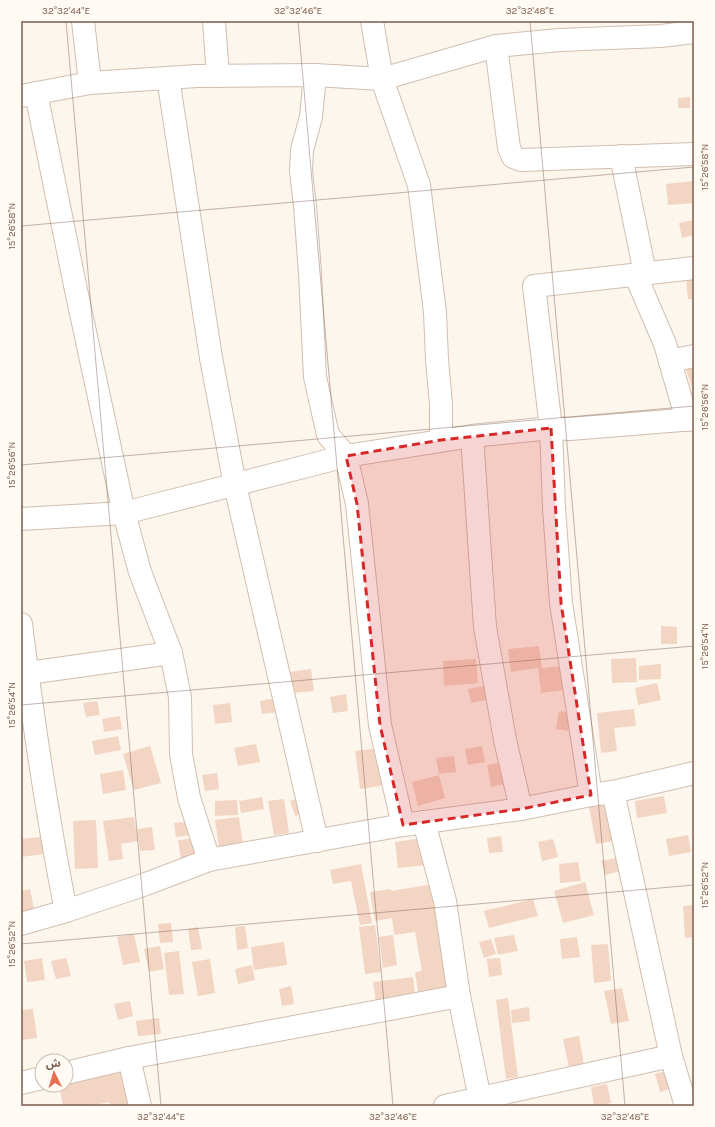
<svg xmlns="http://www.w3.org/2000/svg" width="715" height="1127" font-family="Karla,'Noto Sans Arabic',sans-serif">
  <rect width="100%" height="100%" fill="#fdf6ec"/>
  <g fill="#f3d5c3">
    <rect x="667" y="21" width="21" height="7"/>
    <polygon points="690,97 690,108 678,108 678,98"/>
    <polygon points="694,181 694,203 668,205 666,184"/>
    <polygon points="694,220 694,235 682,238 679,223"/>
    <polygon points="694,277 694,299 688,299 686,278"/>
    <polygon points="694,368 694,393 686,370"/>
    <polygon points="661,626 677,627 677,644 661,644"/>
    <polygon points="539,646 542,668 569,665 572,689 541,693 538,668 511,672 508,649"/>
    <polygon points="636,658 637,682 612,683 611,659"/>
    <polygon points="476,659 478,683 444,686 443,661"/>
    <polygon points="661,664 661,679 639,680 639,666"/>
    <polygon points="311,669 314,691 292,693 289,672"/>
    <polygon points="657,683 661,700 638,705 635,688"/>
    <polygon points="488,685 491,699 471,703 468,689"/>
    <polygon points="346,694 348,711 333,713 330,697"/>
    <polygon points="277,698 279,712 262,714 260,701"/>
    <polygon points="97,701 100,715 86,717 83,703"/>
    <polygon points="230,703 232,722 215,724 213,705"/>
    <polygon points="634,709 636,726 614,728 617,751 601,753 597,713"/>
    <polygon points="559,711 571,713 568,731 556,729"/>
    <polygon points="120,716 122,729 104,732 102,719"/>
    <polygon points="118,736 121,750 95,755 92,741"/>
    <polygon points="256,744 260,762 238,766 234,748"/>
    <polygon points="150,746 161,783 134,790 123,754"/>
    <polygon points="482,746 485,762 468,765 465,749"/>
    <polygon points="388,747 393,784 360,789 355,751"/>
    <polygon points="454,756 456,772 439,774 436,758"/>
    <polygon points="503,762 506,784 491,787 487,765"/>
    <polygon points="123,770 126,790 103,794 100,774"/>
    <polygon points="217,773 219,789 205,791 202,775"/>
    <polygon points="439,775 445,798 418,806 412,782"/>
    <polygon points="308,795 313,810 295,816 290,801"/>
    <polygon points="664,796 667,813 637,818 635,801"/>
    <polygon points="262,797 264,809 241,813 239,801"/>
    <polygon points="611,798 619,840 596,844 588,802"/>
    <polygon points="284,799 289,833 274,835 268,801"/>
    <polygon points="237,800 238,815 215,816 215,801"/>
    <polygon points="134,817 138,841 121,844 123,859 109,861 103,821"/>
    <polygon points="239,817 243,844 219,848 215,820"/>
    <polygon points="96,820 98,868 75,869 73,821"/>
    <polygon points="200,820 202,834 176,837 174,823"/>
    <polygon points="152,827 155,850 140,851 137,829"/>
    <polygon points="688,835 691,852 669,856 666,839"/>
    <polygon points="49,836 51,853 21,857 21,839"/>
    <polygon points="501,836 503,852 489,853 487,838"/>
    <polygon points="198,838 201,858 181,861 178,840"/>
    <polygon points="423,838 427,865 398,868 395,842"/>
    <polygon points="553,839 558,857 542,861 538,842"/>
    <polygon points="616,858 620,871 605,875 601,861"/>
    <polygon points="578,862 581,881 560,883 559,864"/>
    <polygon points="361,864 372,923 360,925 351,881 333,884 330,870"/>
    <polygon points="585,882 594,915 563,923 554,891"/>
    <polygon points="433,884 450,987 418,992 415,972 422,971 415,932 394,935 392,918 375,921 370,892 391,889 391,891"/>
    <polygon points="30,889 34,909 21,912 21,891"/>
    <polygon points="533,899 538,916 489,928 484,911"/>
    <polygon points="694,905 694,937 685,938 683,906"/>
    <polygon points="171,923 173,942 160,943 158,924"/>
    <polygon points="375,925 381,972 365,974 359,927"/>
    <polygon points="245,926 248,948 237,950 235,927"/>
    <polygon points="198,927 202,949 191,950 188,929"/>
    <polygon points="134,934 140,962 123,965 117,937"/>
    <polygon points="393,935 397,965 383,968 379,937"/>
    <polygon points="514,935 518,951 498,955 494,938"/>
    <polygon points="577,937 580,957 562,959 560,939"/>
    <polygon points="491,939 496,954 484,958 479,942"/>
    <polygon points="284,942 287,965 254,970 251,947"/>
    <polygon points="608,944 611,981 594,983 591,945"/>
    <polygon points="160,946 164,969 149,972 144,949"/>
    <polygon points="179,951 184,994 169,995 164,953"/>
    <polygon points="42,958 45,980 27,982 24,961"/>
    <polygon points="66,958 71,976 56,979 51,961"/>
    <polygon points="500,958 502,975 489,977 487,959"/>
    <polygon points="210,959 215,993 198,996 192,962"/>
    <polygon points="252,965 255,980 238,984 235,969"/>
    <polygon points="413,977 415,996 376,1001 373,982"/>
    <polygon points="291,986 294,1004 282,1006 279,989"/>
    <polygon points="622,988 629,1021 611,1024 604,991"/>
    <polygon points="508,998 518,1077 506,1079 496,1000"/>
    <polygon points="130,1001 133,1016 118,1020 114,1004"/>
    <polygon points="529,1007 530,1021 512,1023 511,1010"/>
    <polygon points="33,1009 37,1038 21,1040 21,1010"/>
    <polygon points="159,1018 161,1034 138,1036 136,1021"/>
    <polygon points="579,1036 584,1065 569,1068 563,1039"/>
    <polygon points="669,1070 673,1088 660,1092 655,1074"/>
    <polygon points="130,1071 136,1106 110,1106 110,1102 89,1106 63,1106 59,1085 66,1085 66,1083"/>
    <polygon points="607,1084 611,1103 594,1106 591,1087"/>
  </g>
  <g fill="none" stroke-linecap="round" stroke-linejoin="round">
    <g stroke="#d1beb0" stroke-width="24">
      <g id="street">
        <polyline points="83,21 90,83"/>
        <polyline points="214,21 218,76"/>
        <polyline points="372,21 382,79 419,185 435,312 437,360 441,404 441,440"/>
        <polyline points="496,46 509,148 513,157 521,160 694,154"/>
        <polyline points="315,75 311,117 302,150 301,171 305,206 310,273 315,377 328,435 346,456 357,504 380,725 403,825"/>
        <polyline points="168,78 211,358 235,485 317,841"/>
        <polyline points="36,93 76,290 124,513 140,572 171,653 180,697 181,754 189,798 209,860"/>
        <polyline points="21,96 90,83 197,76 315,75 382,79 496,46 560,40 661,36 694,32"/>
        <polyline points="621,156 645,273"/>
        <polyline points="635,274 665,344 687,420"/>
        <polyline points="670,361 694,356"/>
        <polyline points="472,436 485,627 505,740 521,809"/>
        <polyline points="21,519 124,513 346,456 472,436 551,428 570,429 694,419"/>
        <path d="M21 624C33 720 47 816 66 911"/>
        <polyline points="21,674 171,653"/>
        <polyline points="613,792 671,1056 686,1106"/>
        <polyline points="591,795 561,603 554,508 551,428 534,286 694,268"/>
        <polyline points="424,822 445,901 459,996 480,1099"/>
        <polyline points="21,924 66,911 146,884 209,860 403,825 521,809 591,795 613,792 694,773"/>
        <polyline points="129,1058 140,1106"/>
        <polyline points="66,1073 129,1058 459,996"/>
        <polyline points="21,1083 42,1078"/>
        <polyline points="445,1106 671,1056"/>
      </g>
    </g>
    <use href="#street" stroke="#fff" stroke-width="22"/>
  </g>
  <path fill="#d62828" fill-opacity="0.2" stroke="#d62828" stroke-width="3" stroke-dasharray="8 5" stroke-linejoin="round" d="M551 428 561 603 591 795 521 809 403 825 380 725 357 504 346 456 441 440Z"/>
  <path fill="none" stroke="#7a5c4d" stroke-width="1" stroke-opacity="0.45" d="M66 21 161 1106M298 21 393 1106M530 21 625 1106M21 226 694 167M21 465 694 406M21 705 694 646M21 944 694 885"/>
  <rect width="715" height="1127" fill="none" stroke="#fffaf3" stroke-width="44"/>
  <g transform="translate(54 1073) rotate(355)"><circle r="19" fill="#fffaf3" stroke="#cabbb1"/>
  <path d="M0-3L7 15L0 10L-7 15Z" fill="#e76f51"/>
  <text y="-6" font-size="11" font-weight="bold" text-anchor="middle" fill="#7a5c4d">ش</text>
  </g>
  <rect x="22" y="22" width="671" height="1083" fill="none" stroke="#7a5c4d" stroke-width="1.5"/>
  <g font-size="10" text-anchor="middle" fill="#7a5c4d">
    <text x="66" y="14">32°32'44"E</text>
    <text x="298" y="14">32°32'46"E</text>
    <text x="530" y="14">32°32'48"E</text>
    <text transform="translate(704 167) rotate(-90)" y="4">15°26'58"N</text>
    <text transform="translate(11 226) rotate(-90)" y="4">15°26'58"N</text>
    <text transform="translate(704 407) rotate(-90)" y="4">15°26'56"N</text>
    <text transform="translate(11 465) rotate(-90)" y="4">15°26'56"N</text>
    <text transform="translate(704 646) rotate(-90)" y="4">15°26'54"N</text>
    <text transform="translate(11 705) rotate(-90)" y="4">15°26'54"N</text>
    <text transform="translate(704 885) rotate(-90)" y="4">15°26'52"N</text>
    <text transform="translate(11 944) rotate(-90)" y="4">15°26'52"N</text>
    <text x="161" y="1120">32°32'44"E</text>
    <text x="393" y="1120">32°32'46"E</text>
    <text x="625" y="1120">32°32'48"E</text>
  </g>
</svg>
